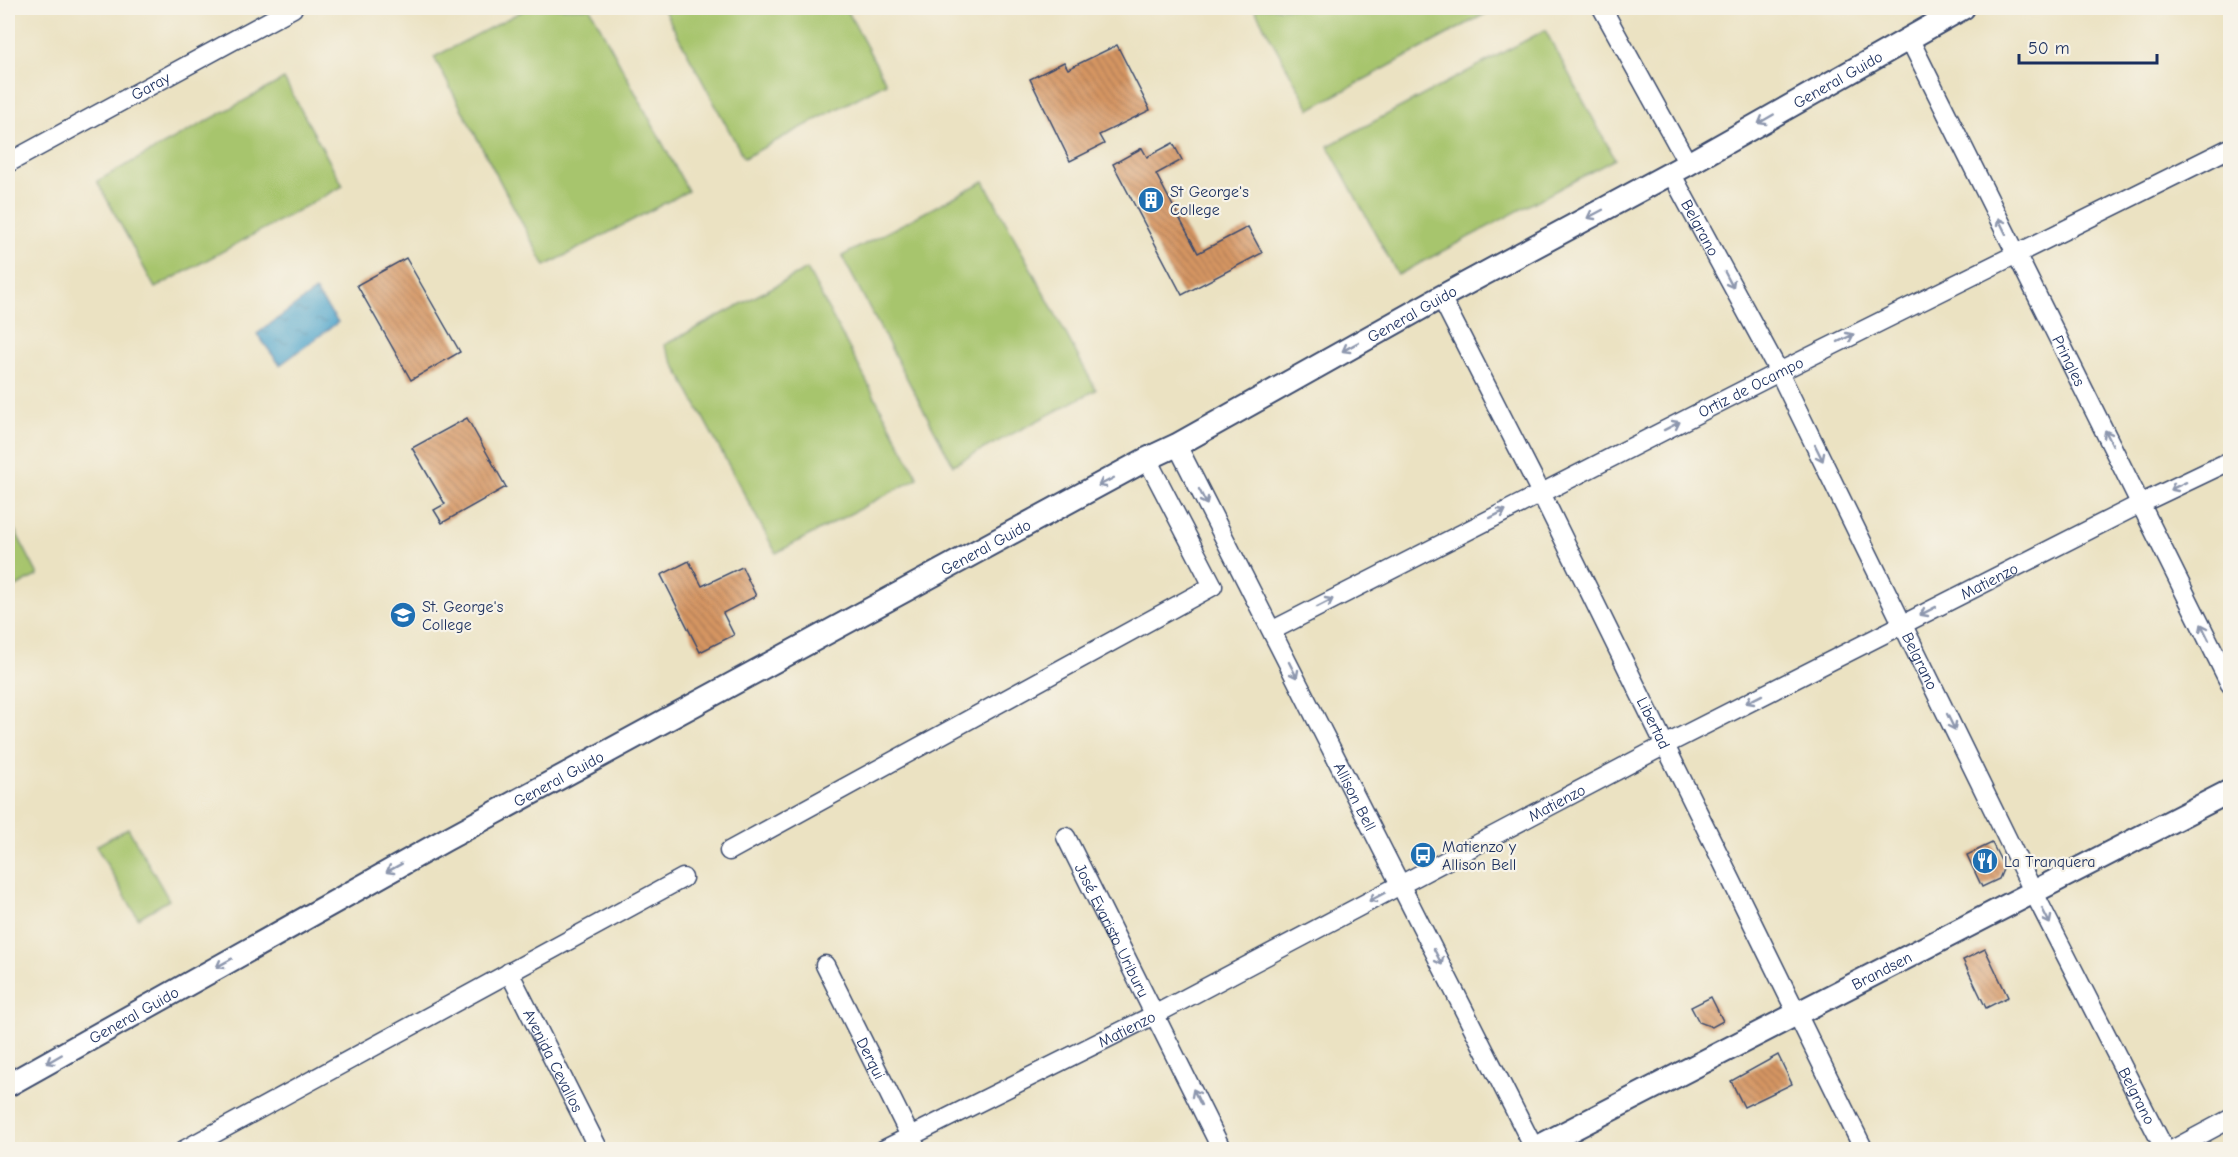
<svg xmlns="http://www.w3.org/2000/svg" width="2238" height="1157" font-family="'Comic Neue',sans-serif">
  <defs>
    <pattern id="water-ripples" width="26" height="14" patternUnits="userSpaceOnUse" patternTransform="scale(1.5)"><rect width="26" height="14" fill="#4ea4cb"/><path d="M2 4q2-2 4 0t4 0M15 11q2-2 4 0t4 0" fill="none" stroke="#4086a8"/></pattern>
    <pattern id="building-back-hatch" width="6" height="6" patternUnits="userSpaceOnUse" patternTransform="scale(1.5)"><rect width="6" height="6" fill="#d59562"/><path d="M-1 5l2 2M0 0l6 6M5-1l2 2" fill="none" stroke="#ac7a54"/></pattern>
  </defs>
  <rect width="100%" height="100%" fill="#f7f3e8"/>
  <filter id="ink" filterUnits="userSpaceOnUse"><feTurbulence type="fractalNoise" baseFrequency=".0167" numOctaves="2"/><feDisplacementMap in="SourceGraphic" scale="12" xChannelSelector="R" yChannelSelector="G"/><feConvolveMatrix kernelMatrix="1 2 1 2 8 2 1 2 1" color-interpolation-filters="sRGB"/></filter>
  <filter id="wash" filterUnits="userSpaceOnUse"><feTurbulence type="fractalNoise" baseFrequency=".008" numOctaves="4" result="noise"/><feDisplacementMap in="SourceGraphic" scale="24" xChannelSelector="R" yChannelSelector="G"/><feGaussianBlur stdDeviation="1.35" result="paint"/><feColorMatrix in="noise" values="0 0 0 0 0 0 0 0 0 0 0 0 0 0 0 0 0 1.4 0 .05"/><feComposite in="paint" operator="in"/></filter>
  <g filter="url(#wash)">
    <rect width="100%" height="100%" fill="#ebe2c2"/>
    <g fill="#a7c56d" stroke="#617a66" stroke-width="1.5">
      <polygon points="528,8 590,8 688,191 545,266 434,57"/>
      <polygon points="663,8 846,8 886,83 744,158"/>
      <polygon points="1254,8 1496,8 1310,109"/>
      <polygon points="1545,30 1615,159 1398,275 1328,146"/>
      <polygon points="284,79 343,186 155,288 97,181"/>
      <polygon points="984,181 1096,390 953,465 842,256"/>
      <polygon points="807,269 918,478 776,553 664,345"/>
      <polygon points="8,517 38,575 9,591 8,588"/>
      <polygon points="128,828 169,900 138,918 96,846"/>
    </g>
    <polygon fill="url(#water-ripples)" stroke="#346a94" stroke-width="1.5" points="315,291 338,322 280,365 257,334"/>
    <g id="blocks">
      <g fill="url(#building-back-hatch)">
        <polygon points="1117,45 1150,110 1099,135 1104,144 1070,161 1030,79 1064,62 1068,69"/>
        <polygon points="1173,143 1182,160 1156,174 1198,253 1248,227 1262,253 1182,295 1113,164 1142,148 1147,157"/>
        <polygon points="406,258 460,352 411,380 357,285"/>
        <polygon points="467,418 506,487 442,523 434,510 445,504 412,448"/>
        <polygon points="689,561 702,586 742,567 756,596 723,613 734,635 700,652 661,575"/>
        <polygon points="1992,843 2004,867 1999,879 1982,887 1967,855"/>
        <polygon points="1985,949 2008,997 1986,1008 1963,960"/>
        <polygon points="1711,997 1723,1021 1712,1027 1699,1022 1691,1007"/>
        <polygon points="1778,1055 1792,1084 1744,1107 1731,1081"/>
      </g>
    </g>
  </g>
  <g filter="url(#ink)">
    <use href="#blocks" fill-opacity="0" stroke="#3a4a6d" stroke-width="1.5"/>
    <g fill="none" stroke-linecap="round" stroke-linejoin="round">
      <g stroke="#3a4a6d" stroke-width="21">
        <g id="minor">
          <polyline points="1602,8 1688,164"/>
          <path id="s1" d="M1909 38 2230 684"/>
          <path id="s2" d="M8 163 293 8"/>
          <path id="s3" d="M1671 173 1779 372 2033 891 2165 1150"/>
          <path id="s4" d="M1441 297 1541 493 1864 1150"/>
          <path id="s5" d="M1177 445 1535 1150"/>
          <path id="s6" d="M1273 630 1779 372 2230 148"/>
          <path id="s7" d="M1066 837 1222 1150"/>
          <polyline points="729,851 1213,586 1147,459"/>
          <path id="s8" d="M825 965 917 1150"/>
          <path id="s9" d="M509 972 599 1150"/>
          <polyline points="184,1150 683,878"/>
          <path id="s10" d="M883 1150 1156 1014 1665 745 2142 503 2230 461"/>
          <polyline points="2172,1150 2230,1119"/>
        </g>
      </g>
      <g stroke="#3a4a6d" stroke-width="26">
        <g id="major">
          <path id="s11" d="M8 1085 445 840 1147 459 1177 445 1441 297 1688 164 1963 8"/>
          <path id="s12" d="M1532 1150 2230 791"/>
        </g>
      </g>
      <use href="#minor" stroke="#fff" stroke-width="18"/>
      <use href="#major" stroke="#fff" stroke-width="22"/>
    </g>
    <defs><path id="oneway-shaft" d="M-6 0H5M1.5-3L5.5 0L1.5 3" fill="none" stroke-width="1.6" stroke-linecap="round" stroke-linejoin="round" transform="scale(1.5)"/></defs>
    <g stroke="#8d97ae">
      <use href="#oneway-shaft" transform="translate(1766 119) rotate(150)"/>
      <use href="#oneway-shaft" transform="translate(1595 214) rotate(152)"/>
      <use href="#oneway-shaft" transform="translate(2002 226) rotate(-116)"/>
      <use href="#oneway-shaft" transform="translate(1729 280) rotate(62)"/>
      <use href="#oneway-shaft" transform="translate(1846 338) rotate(-26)"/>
      <use href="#oneway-shaft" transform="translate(1350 347) rotate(151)"/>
      <use href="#oneway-shaft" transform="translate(1672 426) rotate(-27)"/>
      <use href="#oneway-shaft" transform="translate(2109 438) rotate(-117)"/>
      <use href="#oneway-shaft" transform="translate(1819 453) rotate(64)"/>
      <use href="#oneway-shaft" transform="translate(1106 482) rotate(152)"/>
      <use href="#oneway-shaft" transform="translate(2178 486) rotate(155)"/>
      <use href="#oneway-shaft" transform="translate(1203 497) rotate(63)"/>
      <use href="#oneway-shaft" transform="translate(1498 514) rotate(-27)"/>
      <use href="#oneway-shaft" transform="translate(1325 603) rotate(-27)"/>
      <use href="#oneway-shaft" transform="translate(1928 611) rotate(153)"/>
      <use href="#oneway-shaft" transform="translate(2205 632) rotate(-116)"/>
      <use href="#oneway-shaft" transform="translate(1293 670) rotate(63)"/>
      <use href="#oneway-shaft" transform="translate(1754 699) rotate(153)"/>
      <use href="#oneway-shaft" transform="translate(1951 722) rotate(64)"/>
      <use href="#oneway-shaft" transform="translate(394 868) rotate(151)"/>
      <use href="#oneway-shaft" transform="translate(1377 897) rotate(152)"/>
      <use href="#oneway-shaft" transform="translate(2046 916) rotate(63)"/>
      <use href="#oneway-shaft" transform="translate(1438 957) rotate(63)"/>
      <use href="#oneway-shaft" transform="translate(224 963) rotate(151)"/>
      <use href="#oneway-shaft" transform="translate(54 1059) rotate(150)"/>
      <use href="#oneway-shaft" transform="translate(1197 1097) rotate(-116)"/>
    </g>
  </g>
  <defs>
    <g id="building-disc" transform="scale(1.35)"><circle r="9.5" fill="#1f6fb2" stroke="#f7f3e8"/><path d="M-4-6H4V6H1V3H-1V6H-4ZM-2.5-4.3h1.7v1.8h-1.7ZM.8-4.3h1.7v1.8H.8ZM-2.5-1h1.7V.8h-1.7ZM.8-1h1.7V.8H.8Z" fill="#fff"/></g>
    <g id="school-disc" transform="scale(1.35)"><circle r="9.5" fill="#1f6fb2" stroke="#f7f3e8"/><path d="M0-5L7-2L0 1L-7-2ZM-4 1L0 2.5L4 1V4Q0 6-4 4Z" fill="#fff"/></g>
    <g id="bus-disc" transform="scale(1.35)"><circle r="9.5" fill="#1f6fb2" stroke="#f7f3e8"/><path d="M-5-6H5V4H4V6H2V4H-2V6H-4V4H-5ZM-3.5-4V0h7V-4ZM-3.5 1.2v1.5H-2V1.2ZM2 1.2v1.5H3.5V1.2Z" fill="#fff"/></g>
    <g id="restaurant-disc" transform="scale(1.35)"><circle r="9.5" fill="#1f6fb2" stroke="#f7f3e8"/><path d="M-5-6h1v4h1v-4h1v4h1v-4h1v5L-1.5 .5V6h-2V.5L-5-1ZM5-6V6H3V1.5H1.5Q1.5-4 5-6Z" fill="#fff"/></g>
  </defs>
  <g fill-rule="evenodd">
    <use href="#building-disc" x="1151" y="200"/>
    <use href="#school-disc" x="403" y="615"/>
    <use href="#bus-disc" x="1423" y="855"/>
    <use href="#restaurant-disc" x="1985" y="861"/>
  </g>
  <g text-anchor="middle" stroke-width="4.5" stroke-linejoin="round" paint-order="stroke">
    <g font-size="16" fill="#1b2f5e" stroke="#f7f3e8">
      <text dy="6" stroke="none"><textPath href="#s11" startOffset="2088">General Guido</textPath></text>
      <text dy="6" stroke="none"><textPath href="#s2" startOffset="162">Garay</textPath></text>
      <text dy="6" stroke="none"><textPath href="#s3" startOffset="62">Belgrano</textPath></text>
      <text dy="6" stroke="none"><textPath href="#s11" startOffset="1602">General Guido</textPath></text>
      <text dy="6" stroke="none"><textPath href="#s1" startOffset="360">Pringles</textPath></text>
      <text dy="6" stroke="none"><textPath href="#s6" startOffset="536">Ortiz de Ocampo</textPath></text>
      <text dy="6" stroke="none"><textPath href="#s11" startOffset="1116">General Guido</textPath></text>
      <text dy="6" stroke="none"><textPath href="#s10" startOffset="1244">Matienzo</textPath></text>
      <text dy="6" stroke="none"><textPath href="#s3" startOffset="548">Belgrano</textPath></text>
      <text dy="6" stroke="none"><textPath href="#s4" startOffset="476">Libertad</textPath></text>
      <text dy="6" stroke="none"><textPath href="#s11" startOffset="630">General Guido</textPath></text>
      <text dy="6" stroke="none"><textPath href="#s5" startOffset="394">Allison Bell</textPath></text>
      <text dy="6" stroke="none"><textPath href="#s10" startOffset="758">Matienzo</textPath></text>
      <text dy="6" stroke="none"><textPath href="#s7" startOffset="104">José Evaristo Uriburu</textPath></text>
      <text dy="6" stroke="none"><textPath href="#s12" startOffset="393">Brandsen</textPath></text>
      <text dy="6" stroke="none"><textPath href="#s11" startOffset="144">General Guido</textPath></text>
      <text dy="6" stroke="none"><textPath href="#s10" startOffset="272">Matienzo</textPath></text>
      <text dy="6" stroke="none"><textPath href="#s8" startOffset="104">Derqui</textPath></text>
      <text dy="6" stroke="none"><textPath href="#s9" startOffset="99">Avenida Cevallos</textPath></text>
      <text dy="6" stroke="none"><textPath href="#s3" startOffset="1034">Belgrano</textPath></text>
    </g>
    <g font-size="16" fill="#1b2f5e" stroke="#f7f3e8" text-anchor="start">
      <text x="1170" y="197">St George's<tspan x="1170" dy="18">College</tspan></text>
      <text x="422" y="612">St. George's<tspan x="422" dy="18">College</tspan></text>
      <text x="1442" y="852">Matienzo y<tspan x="1442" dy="18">Allison Bell</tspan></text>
      <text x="2004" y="867">La Tranquera</text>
    </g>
  </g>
  <rect width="2238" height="1157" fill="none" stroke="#f7f3e8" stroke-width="30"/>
  <path d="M2019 54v9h138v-9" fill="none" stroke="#1b2f5e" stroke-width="3"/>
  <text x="2028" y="54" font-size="18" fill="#1b2f5e" stroke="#f7f3e8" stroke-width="4.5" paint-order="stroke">50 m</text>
</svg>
